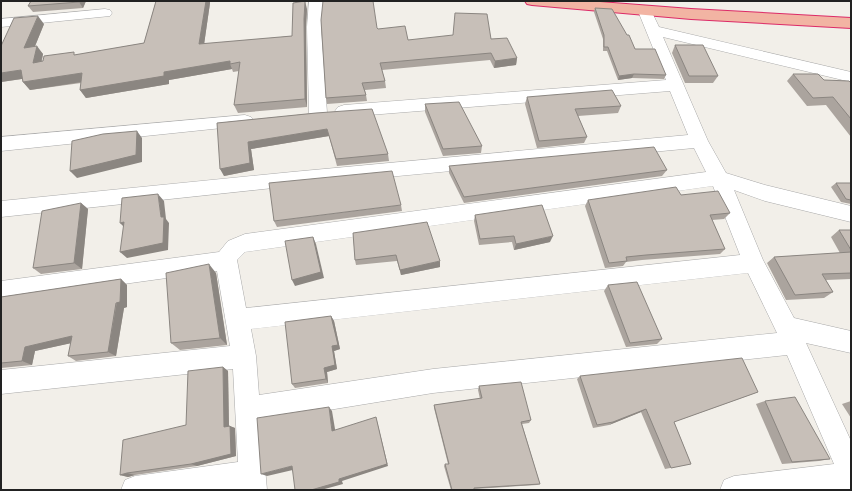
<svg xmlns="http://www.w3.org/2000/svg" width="852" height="491" font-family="Jost,sans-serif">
  <rect width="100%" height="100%" fill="#f2efe9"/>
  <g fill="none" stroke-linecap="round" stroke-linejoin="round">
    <g stroke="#a9a9a9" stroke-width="1">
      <g id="minor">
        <polygon points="309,1 323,1 321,27 327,113 324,117 318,119 312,117 309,113 307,27"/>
        <path d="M645 7 650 8 659 27 851 72V82L663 37 708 141 726 173 765 185 851 206V222L765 201 734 190 763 260 794 318 851 331V353L806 343 851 441V490H720L724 480 734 476 834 464 787 355 433 393 261 421 267 490H121L125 480 135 476 238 462 233 369 1 394V370L230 346 217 271 1 301V281L219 252 228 241 245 234 706 172 694 148 292 186 1 217V201L292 172 688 135 670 91 344 117 338 115 335 111 338 107 344 105 666 80 638 11 640 8ZM713 186 740 255 246 308 237 260 245 252ZM748 273 777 333 433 369 259 395 256 356 251 329Z"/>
        <polygon points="105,9 110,10 112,13 110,16 1,27 1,19"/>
        <polygon points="245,115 251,117 254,121 251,125 1,151 1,137"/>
      </g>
    </g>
    <g stroke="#dc2a67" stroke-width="2">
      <polygon id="trunk" points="525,1 587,1 691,9 851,18 851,28 691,19 532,5 527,4"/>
    </g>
    <use href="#minor" fill="#fff" fill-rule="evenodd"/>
    <use href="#trunk" fill="#f2b4a3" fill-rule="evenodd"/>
  </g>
  <g fill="#aba49e">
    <polygon points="31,1 86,1 83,8 33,12 28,6"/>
    <polygon points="156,1 210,1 210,3 204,44 292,36 307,9 306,27 307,107 238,113 234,105 239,71 233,72 232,69 169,80 169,84 86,98 80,90 81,83 30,90 23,82 22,79 1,82 1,46 44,24 35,46 43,54 42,61 144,43"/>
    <polygon points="595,8 627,35 635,49 666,75 664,79 632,78 618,80 607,51 603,51 603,39 594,12"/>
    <polygon points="377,28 378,29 408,40 491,39 517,58 516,65 494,68 490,60 382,70 385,81 386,88 365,90 366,95 367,101 327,104 326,98"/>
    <polygon points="675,45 718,76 713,83 685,83 672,53"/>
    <polygon points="793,74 824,80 851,83 851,137 826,105 807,106 787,81"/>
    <polygon points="527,97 621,106 618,113 578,116 587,137 584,143 537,148 525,104"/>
    <polygon points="425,104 482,146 481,153 443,156 425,112"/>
    <polygon points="316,113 388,154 389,161 337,166 329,136 251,149 254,170 224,176 217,123"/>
    <polygon points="449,166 667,170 662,176 464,203 449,173"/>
    <polygon points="836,183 851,183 851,204 841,202 831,187"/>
    <polygon points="588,200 730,213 724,219 712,220 725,249 720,254 642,260 626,262 623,266 605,268 585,206"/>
    <polygon points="81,203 88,209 82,269 41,274 33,268"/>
    <polygon points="401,205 402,211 277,227 274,221"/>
    <polygon points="475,215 550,242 514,250 512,242 479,245 474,221"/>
    <polygon points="839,230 851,230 851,279 826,280 833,292 824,298 786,300 767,263 774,257 840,253 831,237"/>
    <polygon points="353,233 440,267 401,275 397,261 356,265 355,260"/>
    <polygon points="216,273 227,345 180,350 171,343"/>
    <polygon points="121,279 127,285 127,307 124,308 116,356 76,361 68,356 71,343 35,351 32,365 1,368 1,297"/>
    <polygon points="608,285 662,339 657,344 626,347 604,291"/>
    <polygon points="331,316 334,321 340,349 334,351 337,369 327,372 328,383 295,388 292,384"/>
    <polygon points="223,367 228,371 229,426 235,428 236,456 197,466 135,475 128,477 120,475 186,425"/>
    <polygon points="580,376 758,392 750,395 674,422 691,464 665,469 641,412 609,425 593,428 577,379"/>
    <polygon points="479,386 531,420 529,423 522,424 540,484 537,485 474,489 474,490 451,490 444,466 445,464 448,464 434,408 434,405 480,399 478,390"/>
    <polygon points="765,401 830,459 819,461 782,464 756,404"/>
    <polygon points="851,401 851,418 842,404"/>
  </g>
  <g fill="#8b8681">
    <polygon points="79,1 86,1 83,8 79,2"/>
    <polygon points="206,1 210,1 210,3 203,52 199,44"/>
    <polygon points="305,1 307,9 306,27 307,107 305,99 304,19"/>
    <polygon points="38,16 44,24 31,56 24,48"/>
    <polygon points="37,46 43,54 39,71 33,63"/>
    <polygon points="517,58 516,65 494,68 495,61"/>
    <polygon points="230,61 230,64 232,69 169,80 169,84 86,98 80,90 164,72"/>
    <polygon points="21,70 28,78 1,82 1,73"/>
    <polygon points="82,73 88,81 30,90 23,82"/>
    <polygon points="634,74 632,78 618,80 619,76"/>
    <polygon points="327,129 329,136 251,149 254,170 224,176 220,169 248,142"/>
    <polygon points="137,131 142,138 142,162 77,178 70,171"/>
    <polygon points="158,194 164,201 166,219 169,223 168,250 127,258 120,252 161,217"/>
    <polygon points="81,203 88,209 82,269 74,263"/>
    <polygon points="124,222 127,230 120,223"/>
    <polygon points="553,236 550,242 514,250 516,244"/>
    <polygon points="313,237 316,244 324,278 295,286 292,280"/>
    <polygon points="440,261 440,267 401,275 400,270"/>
    <polygon points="209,264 216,273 227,345 220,338"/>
    <polygon points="121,279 127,285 127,307 124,308 116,356 108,352"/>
    <polygon points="331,316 334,321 340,349 334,351 337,369 327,372 328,383 326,379 324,368 332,346"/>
    <polygon points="72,336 81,341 35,351 32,365 22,361 25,347"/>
    <polygon points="223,367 228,371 229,430 224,427"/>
    <polygon points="329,407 332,411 336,435 332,431"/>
    <polygon points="646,409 641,412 609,425 613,422"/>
    <polygon points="376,417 377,421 388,466 342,481 343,484 321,490 311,490 339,479"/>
    <polygon points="230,426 235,428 236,456 197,466 191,464"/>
    <polygon points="292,466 297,469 267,476 261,474"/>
    <polygon points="127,473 135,475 128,477 120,475"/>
  </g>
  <g fill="#c7bfb8" stroke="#8b8681">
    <polygon points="31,1 79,1 79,2 28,6"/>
    <polygon points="156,1 206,1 199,44 292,36 293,3 305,1 304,19 305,99 234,105 240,62 230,64 230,61 164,72 164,76 80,90 82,73 23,82 21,70 1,73 1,46 14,18 38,16 24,48 37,46 33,63 43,61 44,56 74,52 74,55 144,43"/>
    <polygon points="323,1 373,1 377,28 378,29 405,26 408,40 453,35 455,13 487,14 491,39 507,38 517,58 495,61 491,53 380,63 385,81 362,83 366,95 326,98 321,20"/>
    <polygon points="595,8 612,9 627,35 629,35 635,49 655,49 666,75 634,74 619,76 608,47 604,47 604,35"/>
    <polygon points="675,45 703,45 718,76 689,76"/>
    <polygon points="793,74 818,74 824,80 849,81 851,83 851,119 833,97 813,98"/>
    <polygon points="612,90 621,106 575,109 587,137 539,141 527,97"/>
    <polygon points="459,102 482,146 443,149 425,104"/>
    <polygon points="372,109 388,154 336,159 327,129 248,142 250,163 220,169 217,123 316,113"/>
    <polygon points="137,131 136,155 70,171 72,141 103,134"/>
    <polygon points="654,147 667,170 464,197 449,166"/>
    <polygon points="392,171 401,205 274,221 269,183"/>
    <polygon points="836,183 851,183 851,200 846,199"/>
    <polygon points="676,187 681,195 718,191 730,213 710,215 725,249 646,255 626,257 627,261 609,263 588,200"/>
    <polygon points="158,194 161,217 164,217 163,243 120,252 124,222 120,223 122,198"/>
    <polygon points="81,203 74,263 33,268 42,211"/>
    <polygon points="542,205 553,236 516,244 514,236 480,239 475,215"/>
    <polygon points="427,222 440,261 400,270 396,255 355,260 353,233"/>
    <polygon points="839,230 851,230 851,250"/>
    <polygon points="313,237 321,272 292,280 285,241"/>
    <polygon points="851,252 851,273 822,274 833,292 795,295 774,257"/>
    <polygon points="209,264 220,338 171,343 166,273"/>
    <polygon points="121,279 120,302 116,303 108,352 68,356 72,336 25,347 22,361 1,363 1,297"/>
    <polygon points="637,282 662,339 630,343 608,285"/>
    <polygon points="331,316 338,345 332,346 335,365 324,368 326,379 292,384 285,322"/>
    <polygon points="742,358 758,392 674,422 691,464 671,468 646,409 613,422 597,425 580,376"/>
    <polygon points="223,367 224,427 230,426 231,454 191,464 127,473 120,475 123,440 186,425 188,371"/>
    <polygon points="521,382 531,420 521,422 540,484 474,488 474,490 452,490 445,464 449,464 434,405 482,398 479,386"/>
    <polygon points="795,397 830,459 792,462 765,401"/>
    <polygon points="329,407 332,431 376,417 387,464 339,479 339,482 311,490 295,490 292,466 261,474 257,418"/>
  </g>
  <rect width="852" height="491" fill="none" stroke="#222222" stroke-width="4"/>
</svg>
